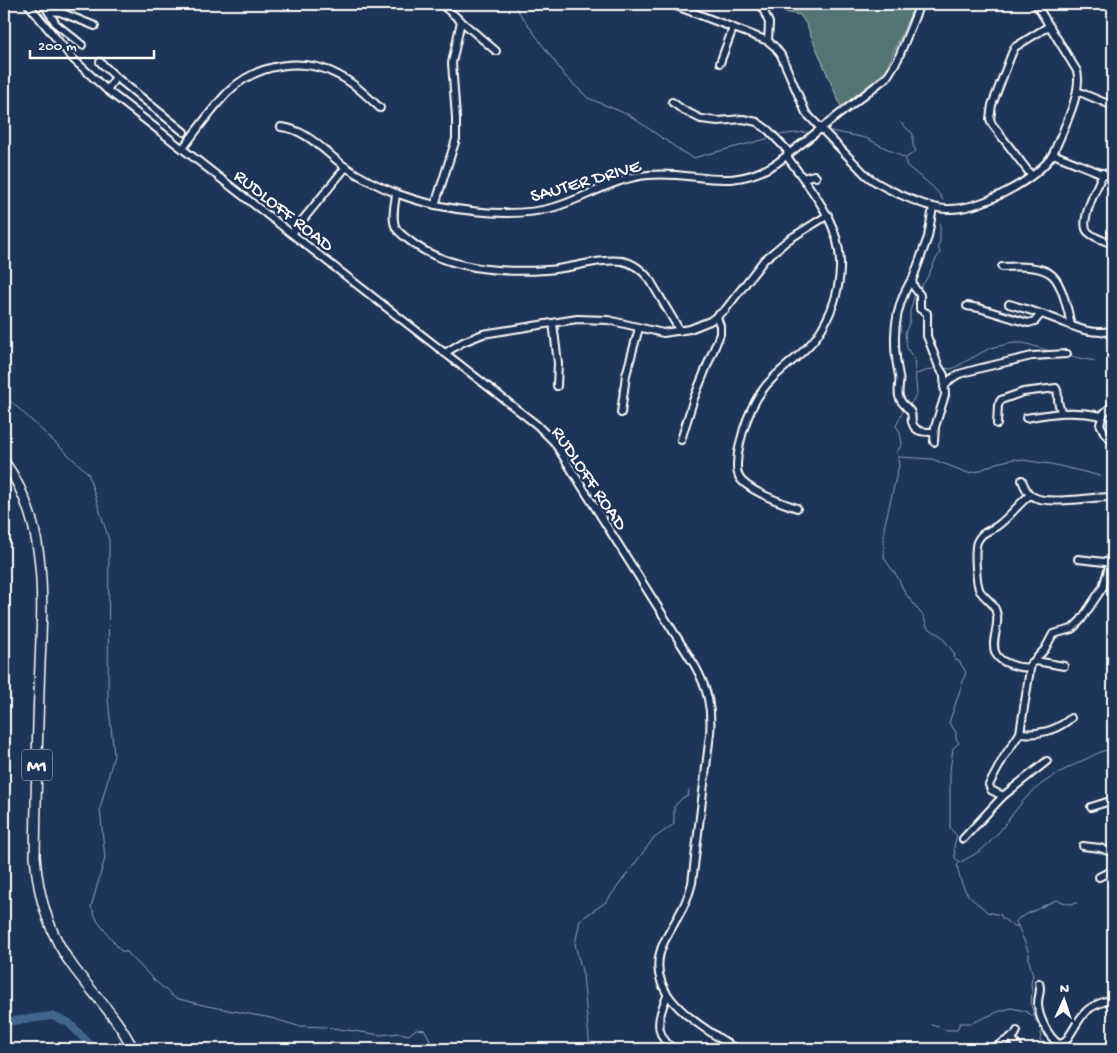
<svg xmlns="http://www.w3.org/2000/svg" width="1117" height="1053" font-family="'Gochi Hand',sans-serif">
  <rect width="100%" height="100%" fill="#1d3557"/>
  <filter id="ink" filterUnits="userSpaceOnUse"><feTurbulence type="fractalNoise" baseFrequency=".02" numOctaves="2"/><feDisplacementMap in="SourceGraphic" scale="10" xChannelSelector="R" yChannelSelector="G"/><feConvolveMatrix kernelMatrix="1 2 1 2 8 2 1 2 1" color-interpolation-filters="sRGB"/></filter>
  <g filter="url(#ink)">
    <polygon fill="#547574" stroke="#aababa" points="766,4 915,4 886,70 842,109 806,24 800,15 769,9"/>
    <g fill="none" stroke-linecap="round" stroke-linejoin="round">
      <g stroke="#8ea3b9" stroke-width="1">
        <polyline points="513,4 565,76 588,98 629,115 681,151 693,158 770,138"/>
        <path d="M901 123 913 134V146L916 151 906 158V165C919 177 935 185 943 200"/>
        <polyline points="831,131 866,138 905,158"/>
        <polyline points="777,135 807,132"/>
        <path d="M918 290C929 280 931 265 940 253L938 246 940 242V223"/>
        <polyline points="1069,356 1095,361"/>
        <polyline points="942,368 952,369 990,348 1013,343 1024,343 1053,352"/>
        <polyline points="916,374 936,368"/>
        <polyline points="4,395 88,473 109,540 108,698 114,755 100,809 105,858 91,907 98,922 121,951 127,952 154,980 175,998 207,1006 271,1018 298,1026 325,1027 381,1035 399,1033 409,1035 416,1029 425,1030 431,1042 441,1049"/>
        <polyline points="909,406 917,394 914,359 907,348 905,334 910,320 910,312 915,293"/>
        <path d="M904 409 896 426 900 432 902 444 897 452 899 465 884 528V558L898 578 905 593 924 617 927 627 941 636 954 653 955 660 959 661 966 672 949 723 956 732V739L959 743 953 748 950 771V828L957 836 954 845 955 858 960 862 957 865C959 877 963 891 972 899 977 904 982 906 987 912L1001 915 1002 918 1013 926H1018L1029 953V961L1033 975 1031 983 1032 990 1031 1005 1036 1021 1042 1028 1040 1040 1048 1049"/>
        <polyline points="898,457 932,459 968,473 979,471 996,463 1014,459 1051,464 1101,476"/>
        <path d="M961 862C967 858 975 855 981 850 1002 834 1013 809 1032 792 1047 778 1069 767 1088 758 1097 754 1103 749 1113 750"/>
        <polyline points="1018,926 1016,922 1019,918 1056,900 1070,904 1077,903"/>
        <polyline points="932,1025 947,1030 957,1030 960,1023 972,1023 1000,1011 1011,1008 1025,1011 1033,1016"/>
        <polyline points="590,1049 583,975 575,944 580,920 606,902 653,839 674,824 674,807 682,798 688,796 689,790"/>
      </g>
      <polyline stroke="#43668a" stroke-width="8" points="4,1022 52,1016 68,1022 94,1049"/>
      <g stroke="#fff" stroke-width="10">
        <g id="minor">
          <path d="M28 4 73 59 107 90 445 353 537 425 554 442 695 666C708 689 712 709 710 734L692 883C687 905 674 922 664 942 639 995 701 1025 736 1049"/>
          <polyline points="44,4 48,11 60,12 95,26"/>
          <polyline points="441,4 496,51"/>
          <path d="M671 4 768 41 775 47 781 55 806 113 866 175C880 187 928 209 947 209 979 210 1036 181 1053 154 1062 132 1083 92 1077 71L1036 4"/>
          <polyline points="761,4 769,23 768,41"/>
          <polyline points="48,11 56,24 82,45"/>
          <polyline points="100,62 116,77"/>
          <polyline points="720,63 733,28"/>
          <polyline points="107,90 116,77 184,132"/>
          <polyline points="1077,91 1113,106"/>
          <path d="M672 102 683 110 701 119 718 121 743 119 757 122 768 130 787 150 788 158C813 192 842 225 840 269 839 293 830 317 817 336 805 353 787 364 773 378 753 397 743 426 738 453 737 463 735 473 742 481 753 492 782 503 797 508"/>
          <path d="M281 127C306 129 325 152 344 166 360 177 380 187 398 194 441 210 510 220 555 207 586 198 614 178 648 175 697 170 727 194 777 163L887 77 898 59 920 4"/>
          <path d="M183 148C198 129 212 108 229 91 257 64 303 56 338 75 354 83 367 96 380 108"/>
          <polyline points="1053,154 1113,178"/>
          <path d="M1103 173C1098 186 1078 222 1088 232 1094 238 1105 241 1113 244"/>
          <polyline points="1031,175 992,124 990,119 992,105 1012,53 1015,47 1049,26"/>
          <polyline points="803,178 814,175 816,177"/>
          <path d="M396 194C395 204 391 218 396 228 399 233 405 237 410 241 445 269 502 273 546 270 570 269 599 258 622 261 634 263 643 271 650 280L680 331"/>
          <polyline points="435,205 456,139 456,118 452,63 461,21"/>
          <polyline points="933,207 928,237 912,281 914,287 920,295 920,309 927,313 927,336 939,367 944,375 945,395 935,427 934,442"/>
          <polyline points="292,233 346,167"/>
          <path d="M1002 267C1016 266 1041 265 1052 275 1062 283 1069 314 1071 326"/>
          <path d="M912 281 910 282C893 311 892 344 899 376 901 383 896 392 900 399 902 404 907 407 910 411 913 415 911 418 912 422 915 433 925 432 934 432"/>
          <path d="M1009 304C1023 308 1037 312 1050 317 1075 326 1085 335 1113 331"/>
          <polyline points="967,306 979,308 1028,323 1035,321 1041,314"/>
          <polyline points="553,323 558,363 557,386"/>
          <polyline points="445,353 463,342 483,334 577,319 608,320 663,333 690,329 710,321 725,310 764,260 788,240 828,215"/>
          <polyline points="944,387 951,379 959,374 981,368 1032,356 1067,354"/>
          <polyline points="1113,405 1104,413 1100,424 1105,434 1113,442"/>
          <polyline points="621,413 626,375 639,328"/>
          <path d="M1026 418C1054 413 1074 410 1102 416"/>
          <path d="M997 424 998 405 1001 400 1023 392 1056 388C1060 394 1055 402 1062 412"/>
          <polyline points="681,440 694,398 720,334 720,326 717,317"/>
          <path d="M1022 480C1024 486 1027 493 1032 496 1046 506 1095 496 1113 497"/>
          <polyline points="1078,559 1113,563"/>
          <polyline points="1034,661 1045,649 1053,634 1072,629 1081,620 1103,587 1110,563"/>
          <path d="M1030 667C1021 669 1000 663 996 654 990 643 999 628 997 616 995 602 987 601 980 591 976 584 974 550 977 542 982 531 989 532 997 526 1009 518 1018 504 1030 495"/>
          <path d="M1020 733C1040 735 1056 731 1071 718"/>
          <polyline points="1003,796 991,790 989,785 1004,757 1020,733 1031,663 1036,661 1064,666"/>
          <polyline points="1091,807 1107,802 1113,804"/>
          <polyline points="963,839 1003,796 1047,761"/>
          <polyline points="1083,846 1100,848 1113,853"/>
          <polyline points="1099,877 1113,870"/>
          <path d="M1039 983C1042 991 1038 995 1038 1003 1038 1016 1048 1037 1059 1044L1065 1042C1083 1017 1079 1008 1113 999"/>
          <path d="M667 996C658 1017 653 1033 673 1049"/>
          <polyline points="1011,1037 1019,1049"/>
          <polyline points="992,1049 1015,1035 1017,1031"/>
        </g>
      </g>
      <g stroke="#fff" stroke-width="12">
        <path id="highway" d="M4 461C53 531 41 612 39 692 37 747 36 801 35 856 38 897 49 935 74 968 94 995 118 1018 133 1049"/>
      </g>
      <use href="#minor" stroke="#1d3557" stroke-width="6"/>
      <use href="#highway" stroke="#1d3557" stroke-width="9"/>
    </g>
  </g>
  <g text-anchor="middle" stroke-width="5" stroke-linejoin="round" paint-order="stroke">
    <rect fill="#1d3557" stroke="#bbc2cd" stroke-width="1" x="22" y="749.5" width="30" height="31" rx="4"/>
    <g font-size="18" font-weight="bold" fill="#fff">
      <text x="37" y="771">M1</text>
    </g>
    <g font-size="19" fill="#fff" stroke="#1d3557">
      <text transform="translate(585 179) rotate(-16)" y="7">SAUTER DRIVE</text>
      <text transform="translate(285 209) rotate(38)" y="7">RUDLOFF ROAD</text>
      <text transform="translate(591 477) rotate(56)" y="7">RUDLOFF ROAD</text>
    </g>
  </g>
  <rect width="1117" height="1053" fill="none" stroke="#1d3557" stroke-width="20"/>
  <rect x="10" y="10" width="1097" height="1033" fill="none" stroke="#fff" stroke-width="2" filter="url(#ink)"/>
  <g transform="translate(1064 1000) rotate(3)" stroke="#1d3557" stroke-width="4" paint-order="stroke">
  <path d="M0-4L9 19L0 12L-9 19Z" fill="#ffffff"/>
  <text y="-8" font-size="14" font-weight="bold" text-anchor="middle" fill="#ffffff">N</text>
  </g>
  <path d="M30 50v8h124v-8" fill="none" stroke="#ffffff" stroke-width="2.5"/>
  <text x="38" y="50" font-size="15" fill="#ffffff" stroke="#1d3557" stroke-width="4" paint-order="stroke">200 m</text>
</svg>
